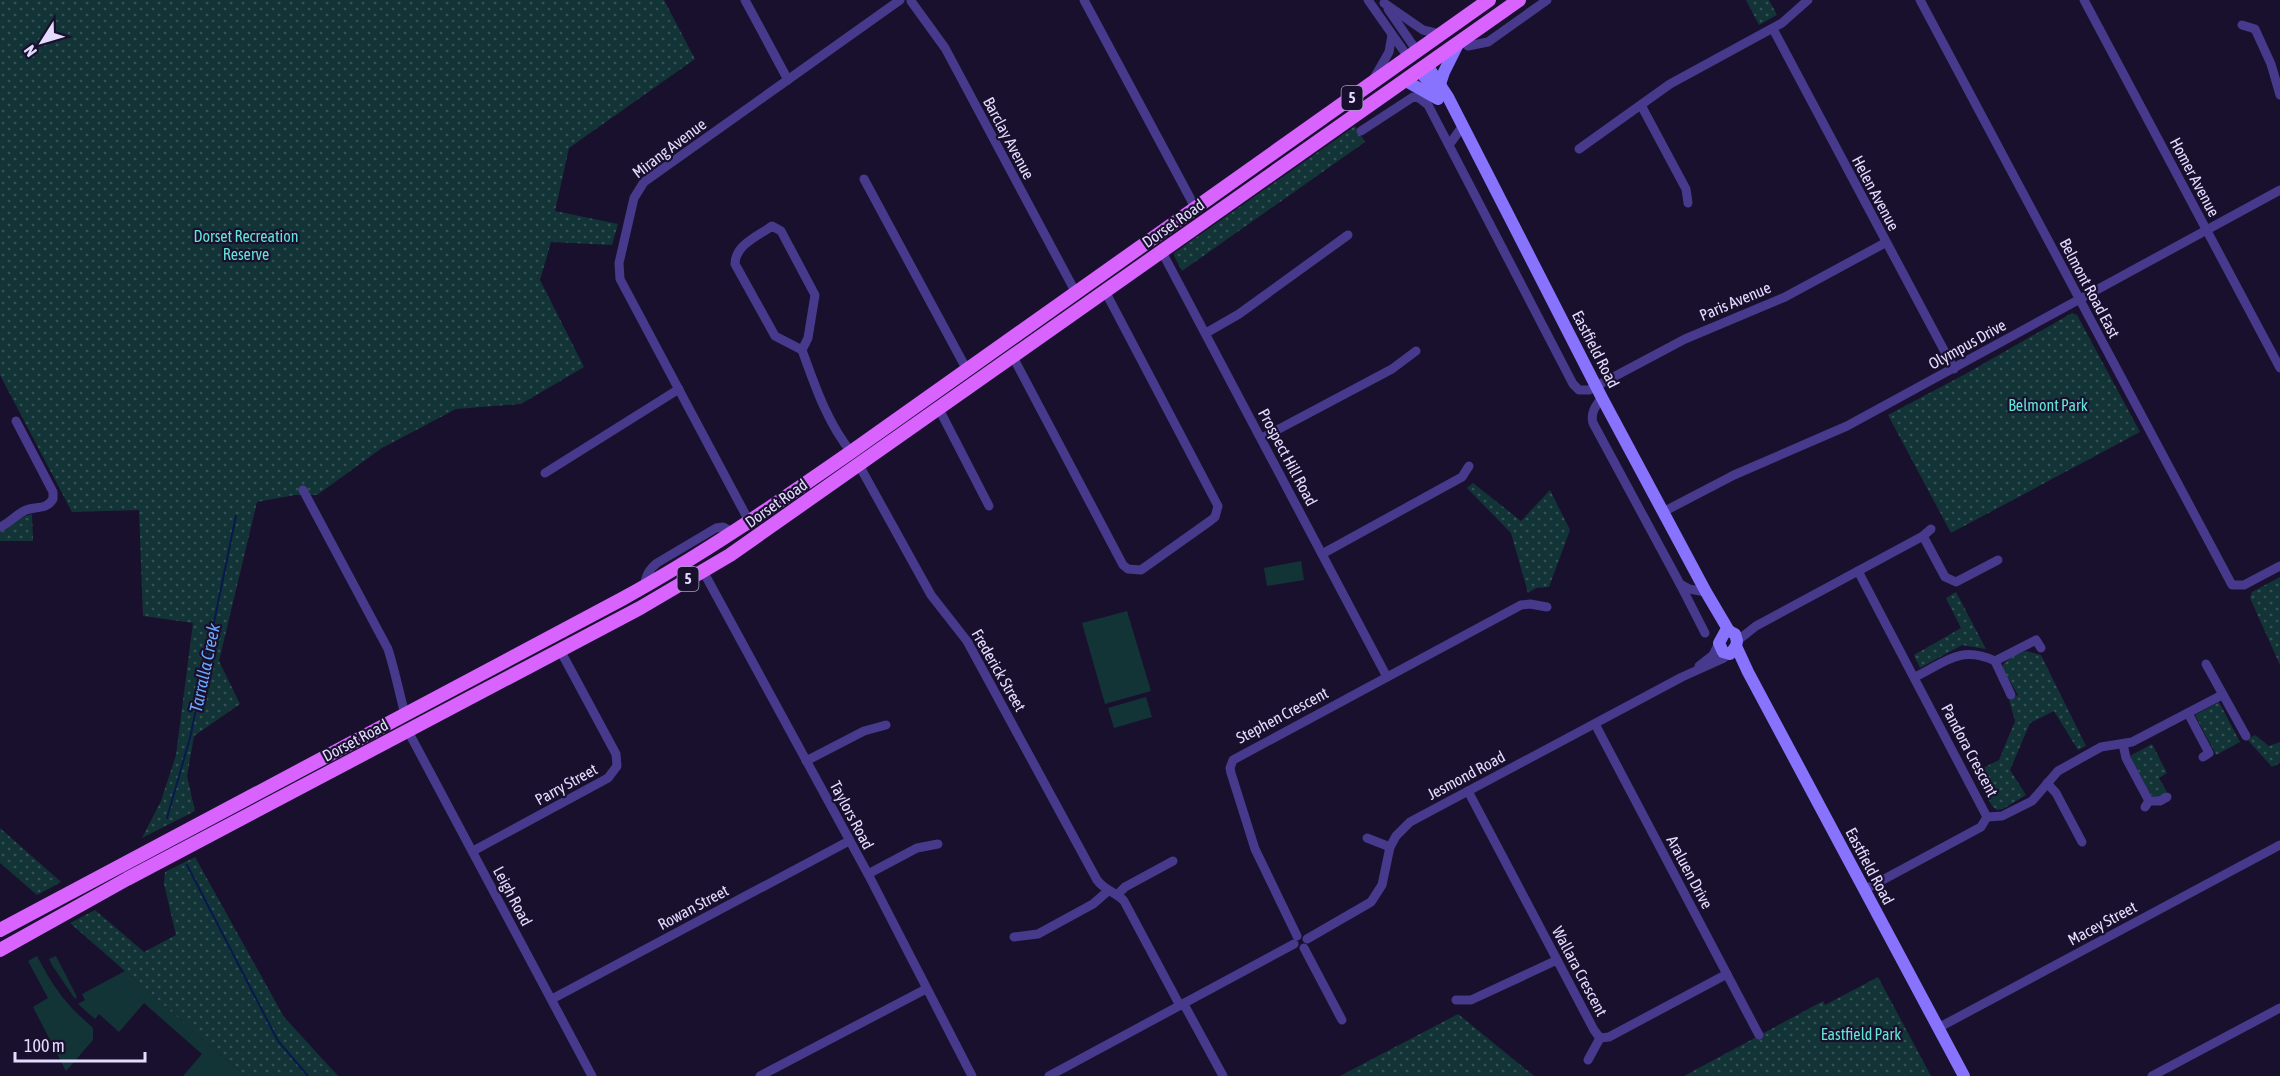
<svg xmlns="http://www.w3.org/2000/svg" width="2280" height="1076" font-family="'Asap Condensed',sans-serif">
  <defs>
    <pattern id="park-dots" width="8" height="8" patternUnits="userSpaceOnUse" patternTransform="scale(1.5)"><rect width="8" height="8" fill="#133437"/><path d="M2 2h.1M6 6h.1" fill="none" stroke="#355155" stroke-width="1.8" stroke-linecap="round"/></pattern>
  </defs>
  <rect width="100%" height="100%" fill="#19102d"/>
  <g fill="#133437">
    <polygon points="1301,561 1304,580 1267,586 1264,568"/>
    <polygon points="1127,611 1151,691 1105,704 1082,623"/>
    <polygon points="1146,697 1152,717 1114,728 1108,708"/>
    <path d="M37 956C55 990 64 1002 93 1028V1040L66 1071 33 1007 48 998 28 961Z"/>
    <polygon points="56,956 77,997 75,999 52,965 49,959"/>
    <polygon points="125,971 245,1076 183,1076 202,1054 144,1003 119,1032 99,1014 95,1019 78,1004 85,1000 82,994"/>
  </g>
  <g fill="url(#park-dots)">
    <polygon points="0,0 664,0 695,59 569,148 555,211 618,224 612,245 551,242 540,280 584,367 521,404 456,409 382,448 317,495 295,495 257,502 219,661 240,704 194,736 187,776 195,811 142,838 161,801 176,755 193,623 143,616 139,510 72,512 0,375"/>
    <polygon points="1746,0 1769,0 1777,15 1759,25"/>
    <polygon points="1355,126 1365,142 1182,271 1174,256 1174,253"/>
    <polygon points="2072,313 2077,315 2140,432 1951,533 1888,415 1969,372"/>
    <polygon points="1473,483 1521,521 1550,490 1570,530 1549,587 1536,588 1528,593 1511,533 1467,488"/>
    <polygon points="32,514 33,541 0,541 0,530 22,517"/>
    <polygon points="2280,577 2280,665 2250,598 2252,592"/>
    <polygon points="1956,592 1986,649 1962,645 1920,668 1914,655 1961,628 1946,598"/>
    <polygon points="2026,651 2041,655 2086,746 2078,750 2054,711 2030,723 2010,770 2026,795 2003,809 1997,810 1992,806 1975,772 1999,760 2015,721 2009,700 2018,695 2003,669 2003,664 2013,656"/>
    <polygon points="2219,702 2240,742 2216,755 2195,715"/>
    <polygon points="2255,735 2269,746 2280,742 2280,763 2272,767 2247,739"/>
    <polygon points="2152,744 2167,773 2159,778 2167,792 2158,798 2151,795 2130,756"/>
    <polygon points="0,828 61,882 37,895 0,863"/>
    <polygon points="195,857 284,1017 338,1076 245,1076 70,923 95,910 144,952 176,935 164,884 165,872"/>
    <polygon points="1878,977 1931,1076 1684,1076 1823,1001 1825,1005"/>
    <polygon points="1458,1014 1534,1076 1340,1076"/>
  </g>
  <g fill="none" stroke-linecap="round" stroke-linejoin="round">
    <g stroke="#09194d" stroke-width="2">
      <polyline points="167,818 190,738 236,516"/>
      <polyline points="187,865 278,1041 308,1076"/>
    </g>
    <g stroke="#473a8d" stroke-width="9">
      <polyline points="745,0 788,80"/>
      <polyline points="1084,0 1196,209"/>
      <polyline points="1368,0 1408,57"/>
      <polyline points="1920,0 2232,585 2244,585 2280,566"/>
      <polyline points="2084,0 2280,368"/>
      <polyline points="911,1 945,48 1076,293"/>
      <polyline points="1384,3 1423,30 1440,34"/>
      <polyline points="1388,9 1417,51"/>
      <polyline points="2242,25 2255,29 2271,64 2280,95"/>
      <polyline points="1773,29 1954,369"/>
      <polyline points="1461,40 1468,46 1488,42 1547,0"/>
      <polyline points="1373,80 1389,52 1392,35"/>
      <polyline points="1641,105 1686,189 1688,203"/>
      <polyline points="1361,131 1413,97 1419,98 1428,105 1573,384 1579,390 1589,390 1685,339 1785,297 1885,243"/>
      <polyline points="1449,145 1462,127"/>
      <polyline points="1579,149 1670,84 1782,23 1808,0"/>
      <polyline points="864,179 967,370"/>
      <polyline points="1162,252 1387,677"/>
      <polyline points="1206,333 1239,314 1348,235"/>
      <path d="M802 350 808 338 815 295 781 231 772 226C758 236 735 245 735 264L775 336 802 350C815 386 827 422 851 452"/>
      <polyline points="1013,357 1123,565 1128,569 1141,570 1210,521 1215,517 1218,506 1105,291"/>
      <path d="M1602 398C1596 405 1590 413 1593 423L1680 584 1689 589 1706 592"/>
      <polyline points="939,409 989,506"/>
      <polyline points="1262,438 1392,369 1416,351"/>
      <path d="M859 465 931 595 967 641 1097 880C1105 891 1116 892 1124 901L1178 1002 1186 1008 1223 1076"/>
      <polyline points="545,473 679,389"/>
      <path d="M303 490 388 649C395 671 399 692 405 714"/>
      <polyline points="1663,512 1734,475 1847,426 2280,190"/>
      <polyline points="750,523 620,279 619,263 634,198 644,182 900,0"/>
      <path d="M0 527C10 523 16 514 26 510 37 506 46 510 53 499V492L16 421"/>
      <polyline points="1923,536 1945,577 1956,582 1998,560"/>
      <polyline points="1322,554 1462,477 1469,466"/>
      <polyline points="703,571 868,874 972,1076"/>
      <polyline points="1858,571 1987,817 1981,827 1864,890"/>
      <polyline points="1680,584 1705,633"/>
      <path d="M644 587C646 576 648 570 657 563L716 528 723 527 734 533"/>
      <polyline points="1737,641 1756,626 1923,536 1931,529"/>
      <polyline points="1995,661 2011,695"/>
      <polyline points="2206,664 2246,736"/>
      <polyline points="1699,666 1713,655 1719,643"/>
      <path d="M1915 677C1946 662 1960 645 1995 661L2036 640 2041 648"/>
      <polyline points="2188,713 2209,753 2203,757"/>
      <polyline points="1595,724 1759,1035"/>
      <polyline points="408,731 592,1076"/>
      <polyline points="2123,744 2126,758 2149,801"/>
      <polyline points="806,761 864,731 886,725"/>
      <polyline points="2047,783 2056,793 2082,842"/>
      <polyline points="1468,791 1594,1030 1600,1038 1609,1037 1727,974"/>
      <polyline points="2145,807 2149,801 2160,801 2167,797"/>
      <polyline points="1987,817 2002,816 2032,801 2058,771 2101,747 2132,742 2222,695"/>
      <polyline points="1367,838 1390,847"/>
      <polyline points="473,851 608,778 617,766 616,754 560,650"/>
      <polyline points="868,874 917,848 938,844"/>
      <polyline points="1117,895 1125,887 1173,861"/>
      <polyline points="1297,936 1255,849 1231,773 1230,768 1233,760 1521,605 1530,604 1547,607"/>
      <polyline points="1014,937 1038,934 1093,904 1108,891"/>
      <polyline points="1307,939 1371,902 1382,885 1390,847 1396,836 1410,822 1682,677 1722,659 1728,655"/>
      <polyline points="1304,948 1342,1020"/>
      <polyline points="552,999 849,841"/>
      <polyline points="1456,1000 1471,1000 1557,960"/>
      <polyline points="1938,1028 2280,845"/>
      <polyline points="1588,1060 1600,1038"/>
      <polyline points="760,1076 926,989"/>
      <polyline points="1049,1076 1294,944"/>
      <polyline points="2152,1076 2280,1008"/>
    </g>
    <g stroke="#8873ff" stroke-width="12">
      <polyline points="1427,65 1448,97 1602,398 1706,592 1729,631"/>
      <polyline points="1420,71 1439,96"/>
      <polyline points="1406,81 1438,99"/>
      <polyline points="1440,84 1444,72 1459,42"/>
      <polyline points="1736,646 1730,654 1723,652 1719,643 1725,632 1729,631 1735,634 1737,641 1736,646 1748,672 1964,1076"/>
    </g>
    <g stroke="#d863ff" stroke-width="14">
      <path d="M0 930 622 599C702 555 776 504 851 452L1489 0"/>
      <polyline points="0,950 127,879 640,608 730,555 1519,0"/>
    </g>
  </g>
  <g text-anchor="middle" stroke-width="4.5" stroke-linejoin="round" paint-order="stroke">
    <g fill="#19102d" stroke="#a79fc0" stroke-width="1.5">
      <rect x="1341.5" y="86" width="21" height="24" rx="4.5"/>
      <rect x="677.5" y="567" width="21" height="24" rx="4.5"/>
    </g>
    <g font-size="15" font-weight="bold" fill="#e4dcff">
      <text x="1352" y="103">5</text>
      <text x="688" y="584">5</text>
    </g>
    <g font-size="16" fill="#e4dcff" stroke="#19102d">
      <text transform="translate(1009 138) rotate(62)" y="6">Barclay Avenue</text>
      <text transform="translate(669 148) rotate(-37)" y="6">Mirang Avenue</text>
      <text transform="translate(2195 177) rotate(62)" y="6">Homer Avenue</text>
      <text transform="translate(1876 193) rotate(62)" y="6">Helen Avenue</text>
      <text transform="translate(1173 223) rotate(-35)" y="6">Dorset Road</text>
      <text transform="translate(2090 288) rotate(62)" y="6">Belmont Road East</text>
      <text transform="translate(1735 301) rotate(-23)" y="6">Paris Avenue</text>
      <text transform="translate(1967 344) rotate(-29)" y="6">Olympus Drive</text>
      <text transform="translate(1596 349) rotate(63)" y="6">Eastfield Road</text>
      <text transform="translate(1288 457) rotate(62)" y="6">Prospect Hill Road</text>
      <text transform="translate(776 503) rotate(-35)" y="6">Dorset Road</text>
      <text transform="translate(999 670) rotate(60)" y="6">Frederick Street</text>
      <text transform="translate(1282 715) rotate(-28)" y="6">Stephen Crescent</text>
      <text transform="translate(355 740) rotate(-28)" y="6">Dorset Road</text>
      <text transform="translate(1970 750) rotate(62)" y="6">Pandora Crescent</text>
      <text transform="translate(1466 775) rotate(-28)" y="6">Jesmond Road</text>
      <text transform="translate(566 784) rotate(-29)" y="6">Parry Street</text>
      <text transform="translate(852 815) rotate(62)" y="6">Taylors Road</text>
      <text transform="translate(1870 866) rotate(62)" y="6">Eastfield Road</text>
      <text transform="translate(1690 872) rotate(62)" y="6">Araluen Drive</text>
      <text transform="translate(513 896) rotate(62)" y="6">Leigh Road</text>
      <text transform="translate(693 907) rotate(-28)" y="6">Rowan Street</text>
      <text transform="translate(2102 923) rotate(-28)" y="6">Macey Street</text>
      <text transform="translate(1580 971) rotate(62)" y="6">Wallara Crescent</text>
    </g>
    <g font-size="16" fill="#62e5d5" stroke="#19102d">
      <text x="246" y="242">Dorset Recreation<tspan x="246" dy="18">Reserve</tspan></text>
      <text x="2048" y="411">Belmont Park</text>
      <text x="1861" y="1040">Eastfield Park</text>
    </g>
    <g font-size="18" font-style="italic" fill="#6aa8ff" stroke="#19102d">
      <text transform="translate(205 668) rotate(-78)" y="6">Tarralla Creek</text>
    </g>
  </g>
  <g transform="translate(42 42) rotate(233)" stroke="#19102d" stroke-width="4.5" paint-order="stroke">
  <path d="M0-4.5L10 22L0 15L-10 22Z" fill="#e4dcff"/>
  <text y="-9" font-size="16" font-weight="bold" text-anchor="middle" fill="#e4dcff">N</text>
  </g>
  <path d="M15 1052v9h130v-9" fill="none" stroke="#e4dcff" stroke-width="3"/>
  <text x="24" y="1052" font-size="18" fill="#e4dcff" stroke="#19102d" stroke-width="4.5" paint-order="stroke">100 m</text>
</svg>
